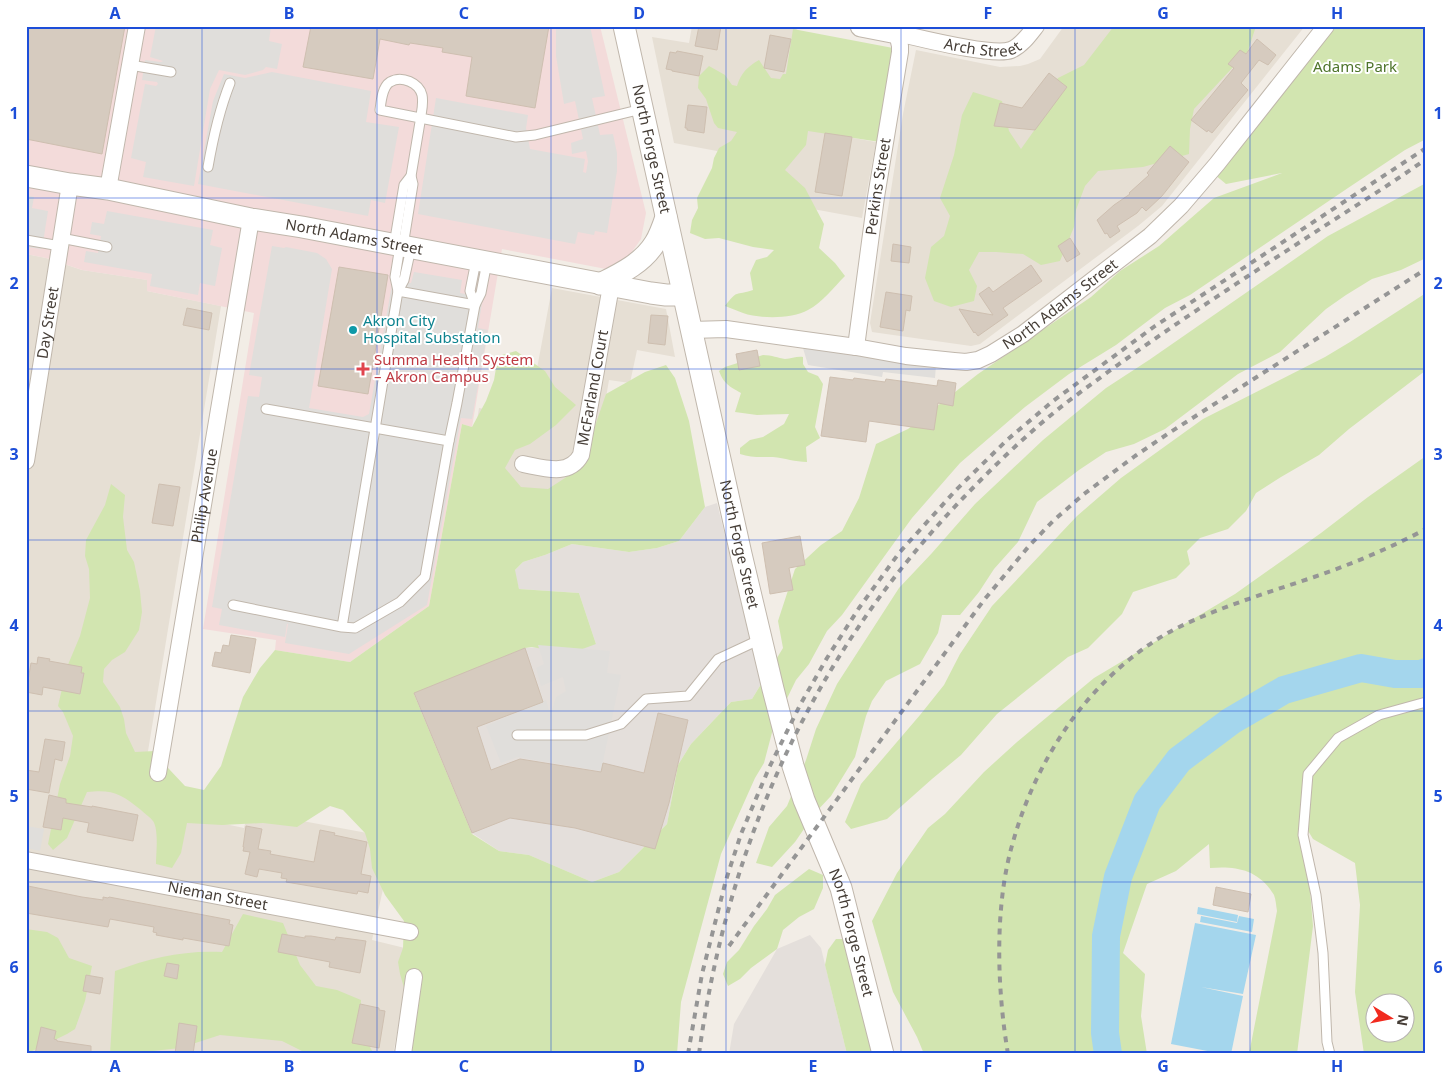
<svg xmlns="http://www.w3.org/2000/svg" width="1452" height="1080" font-family="'Noto Sans',sans-serif">
  <rect width="100%" height="100%" fill="#f2ede6"/>
  <g fill="#e6dfd4">
    <polygon points="692,26 791,26 797,27 780,125 876,142 862,218 769,201 776,162 674,143 652,37 689,43"/>
    <polygon points="1064,26 1305,26 1162,206 1138,226 980,344 971,346 872,332 870,323 903,114 916,50 1000,67 1020,66 1028,64 1040,59"/>
    <polygon points="26,254 46,258 82,270 148,280 147,291 221,306 139,806 244,828 248,811 394,838 372,940 413,950 393,1054 26,1054"/>
    <polygon points="552,288 666,309 675,357 637,350 630,383 609,380 585,519 465,495 479,408 528,417"/>
  </g>
  <g fill="#e4dfdb">
    <polygon points="717,503 761,684 752,699 731,702 691,744 678,765 667,824 619,872 592,882 529,855 499,851 472,833 414,693 525,648 596,644 579,593 519,589 514,571 523,562 545,555 572,544 629,552 657,548 679,541 705,507"/>
    <polygon points="810,935 821,948 847,1054 729,1054 734,1024 777,949"/>
  </g>
  <polygon fill="#f3dbda" points="26,26 600,26 646,213 641,239 629,256 606,269 502,249 472,427 462,424 429,606 350,662 275,650 276,640 203,629 254,313 147,291 147,280 82,270 46,258 26,254"/>
  <g fill="#d2e5b0" fill-rule="evenodd">
    <polygon points="1114,26 1256,26 1248,51 1194,109 1190,129 1189,154 1143,167 1098,171 1085,186 1076,210 1074,227 1060,261 1041,265 1023,254 996,252 979,252 969,270 977,286 974,301 951,307 934,301 925,278 931,247 944,236 950,216 940,198 954,155 962,115 973,92 1002,101 1009,131 1021,149 1038,125 1041,100 1058,78 1084,65"/>
    <path d="M1337 26H1426V139L1405 150 1348 188 1190 295 1165 308 1116 345 1069 374 1025 407 960 463 912 518 842 615 827 631 809 664 796 680 774 725 764 763 755 778 721 854 681 1002 677 1054H408L413 1018 400 974 398 962 403 948 404 921 385 895 372 868 370 849 365 833 343 810 330 806 297 827 263 823 222 825 187 823 181 853 172 868 156 864C156 853 159 830 153 821 150 817 144 813 141 810 121 794 113 789 87 792L67 838 53 850 48 844 60 784 70 756 73 736 63 712 58 706 67 667 80 636 90 598 89 569 85 556 86 540 105 505 111 484 125 495 123 517 127 550 134 562 140 591 142 612 139 630 125 652 112 660 104 669 103 682 120 707 124 719 126 733 135 752 155 751 169 769 185 786 204 790 221 766 243 697 260 668 275 650 350 662 429 606 462 424 472 427 486 401 494 380 498 356 516 351 545 371 555 387 576 405 556 425 530 444 515 450 505 468 521 487 548 489 565 478 583 461 606 394 645 372 666 365 675 378 689 421 705 507 679 541 657 548 629 552 572 544 545 555 523 562 515 570 519 589 579 593 596 644 569 654 532 647 525 648 414 694 472 834 499 851 529 855 592 882 619 872 667 824 678 765 691 744 731 702 752 699 783 648 778 621 795 569 821 545 842 531 859 498 876 444 908 429 978 374 1091 297 1120 271 1159 246 1214 198 1282 173 1226 184 1214 174Z"/>
    <path d="M793 29 893 48 880 142 808 131 806 145 785 170 805 188 824 224 819 248 835 263 845 276C834 287 822 303 808 310 792 319 760 319 743 313 737 311 731 308 725 306 738 289 735 296 753 290L750 273 756 260 767 257 774 250 753 247 719 238 705 239 690 233 692 220 698 208 697 198 712 168 714 158 719 148 731 141 737 132 718 128 714 123 706 99 698 88 699 76 709 66 725 75 732 85 737 86C741 73 747 67 759 60L771 78 780 79 783 74H786Z"/>
    <polygon points="1426,183 1426,258 1401,270 1372,279 1346,295 1326,309 1280,352 1238,374 1165,429 1134,444 1106,452 1079,470 1037,502 1018,542 994,569 979,592 960,615 942,615 938,633 920,664 886,681 872,701 866,716 855,757 831,796 815,813 795,842 772,867 756,863 769,827 787,806 806,760 816,729 837,684 899,588 932,553 975,504 1043,440 1106,388 1149,360 1328,236"/>
    <polygon points="1426,293 1425,371 1349,429 1319,455 1281,477 1256,493 1246,511 1228,529 1200,538 1187,551 1190,564 1176,578 1133,592 1122,614 1088,648 1068,657 997,714 961,755 932,779 887,819 851,829 845,822 861,784 920,715 944,685 960,654 992,606 1077,516 1121,478 1203,419 1325,357 1350,342"/>
    <path d="M763 355C772 355 778 358 785 359 792 359 796 356 803 357V364L808 372 818 376 823 384 815 427 820 438 806 447 807 462C795 462 785 458 773 457 762 457 751 458 740 454V448L750 440 763 437 784 424 789 414 757 415 735 412 741 393C729 386 724 384 719 371L725 367Z"/>
    <path d="M1426 456V1054H1364L1355 992 1360 905 1355 863 1313 839 1304 824 1305 868 1309 879 1313 926 1297 1054H1249L1277 911C1276 906 1276 900 1274 895 1274 895 1270 889 1270 889 1255 869 1234 866 1210 868L1209 844 1176 871 1147 884 1123 953 1145 974 1141 1016 1147 1054H924L917 1037 893 992 872 921 897 873 928 828 945 814 984 772 1017 742 1094 678 1235 594 1321 533 1368 497ZM1374 1002H1404V1032H1374Z"/>
    <polygon points="809,869 823,875 823,888 814,909 799,917 783,930 777,949 751,968 740,979 728,986 723,974 727,962 739,950 754,926 767,909 775,895"/>
    <path d="M243 914 283 923 300 965 316 986 337 990 361 1000 360 1024 371 1049 374 1054H308L282 1041 220 1035 180 1048 144 1052 143 1054H110L115 971C150 958 184 950 222 952Z"/>
    <polygon points="26,929 47,932 58,938 69,958 92,966 85,1001 75,1029 67,1034 26,1054"/>
    <polygon points="836,939 844,939 877,1054 847,1054 825,965 828,950"/>
  </g>
  <g fill="#e0dedb">
    <polygon points="156,26 271,26 269,41 282,44 277,69 266,67 263,70 245,75 219,70 210,89 194,186 143,177 146,162 131,158 145,84 156,86 158,84 157,82 142,80 145,60 161,62 163,61 150,57"/>
    <polygon points="556,26 590,26 605,96 592,98 600,135 613,134 617,153 617,171 607,233 595,231 594,235 578,232 575,244 418,214 436,98 528,115 526,128 530,149 585,159 583,172 586,173 588,161 586,151 572,154 571,143 583,139 575,101 564,104 556,56"/>
    <polygon points="272,72 371,91 366,122 399,127 385,203 371,200 368,216 198,184 213,101 224,74 245,78"/>
    <polygon points="26,195 34,197 32,208 48,211 42,249 27,247 26,251"/>
    <polygon points="107,211 213,230 210,245 222,248 215,286 200,283 198,295 150,286 152,274 84,262 86,251 98,253 101,236 90,234 92,222 104,224"/>
    <polygon points="272,246 284,248 286,247 317,253 326,259 332,269 309,408 363,417 369,414 393,279 411,283 414,272 462,280 460,293 483,297 478,328 488,330 472,419 461,418 427,605 349,654 285,643 288,624 287,624 285,637 219,625 222,609 212,607 248,396 259,397 262,377 249,375"/>
    <polygon points="803,348 936,365 935,378 883,372 882,377 808,365"/>
    <polygon points="538,645 610,651 607,673 621,675 601,771 518,757 501,763 486,726 546,700 549,710 552,710 556,697 566,691 563,677 541,686 536,668 544,664"/>
    <polygon points="26,826 44,829 40,851 26,848"/>
  </g>
  <g fill="#a4d6ed">
    <polygon points="1198,907 1238,915 1237,922 1197,914"/>
    <polygon points="1201,916 1237,923 1239,916 1254,919 1252,932 1200,922"/>
    <polygon points="1195,923 1256,935 1243,994 1201,987 1243,996 1231,1054 1223,1054 1171,1044"/>
  </g>
  <g fill="none" stroke-linecap="round" stroke-linejoin="round">
    <polyline stroke="#a4d6ed" stroke-width="28" points="1108,1054 1105,1033 1106,936 1118,877 1147,802 1179,760 1231,721 1284,690 1361,668 1395,674 1421,674 1426,672"/>
  </g>
  <g fill="#d6cbbf" stroke="#cebfb0">
    <polygon points="26,26 125,26 102,154 26,139"/>
    <polygon points="311,26 549,26 535,108 466,96 472,57 442,52 443,48 410,43 409,45 380,39 373,79 303,67"/>
    <polygon points="699,26 721,26 717,50 695,46"/>
    <polygon points="770,35 791,39 784,72 764,68"/>
    <polygon points="1257,39 1276,55 1268,65 1259,60 1241,83 1248,90 1212,133 1208,130 1207,132 1191,120 1234,68 1228,64 1240,50 1246,54"/>
    <polygon points="677,51 703,56 699,76 672,71 672,70 666,69 670,52 676,53"/>
    <polygon points="1049,73 1067,87 1035,130 994,126 1000,103 1022,108"/>
    <polygon points="688,105 707,107 704,133 687,130 687,128 685,128"/>
    <polygon points="825,133 852,137 842,196 815,192"/>
    <polygon points="1170,146 1189,162 1162,196 1146,211 1142,207 1137,213 1117,226 1120,231 1110,238 1107,233 1105,234 1097,220 1114,205 1130,194 1129,193 1149,175 1147,173"/>
    <polygon points="1070,238 1080,254 1067,262 1058,246"/>
    <polygon points="893,244 911,247 909,263 891,261"/>
    <polygon points="1031,265 1042,281 1003,308 1008,315 978,336 975,332 974,333 959,309 993,315 979,294 989,287 993,292"/>
    <polygon points="339,267 388,275 368,394 318,386"/>
    <polygon points="886,292 912,296 910,311 906,310 903,331 880,327"/>
    <polygon points="187,308 212,313 209,330 183,325"/>
    <polygon points="651,315 668,316 665,345 648,343"/>
    <polygon points="757,350 760,366 739,370 736,354"/>
    <polygon points="830,377 853,380 854,378 885,382 886,379 937,386 938,380 956,383 953,406 938,403 934,430 869,421 866,442 821,436"/>
    <polygon points="159,484 180,487 173,526 152,523"/>
    <polygon points="800,536 805,565 789,568 793,590 770,594 762,543"/>
    <polygon points="231,635 256,639 250,673 212,666 215,652 221,653 223,645 229,646"/>
    <polygon points="525,648 543,702 477,727 491,770 520,759 601,772 603,763 644,773 658,713 688,720 669,803 655,849 575,828 510,818 472,833 414,693"/>
    <polygon points="38,657 50,659 49,661 82,667 81,673 84,673 80,694 43,687 42,695 26,692 31,663 37,664"/>
    <polygon points="45,739 65,742 62,761 55,759 49,793 26,789 26,770 39,772"/>
    <polygon points="49,795 66,799 66,803 92,807 92,806 138,815 133,841 87,832 89,823 63,818 61,830 43,827"/>
    <polygon points="246,826 262,829 258,849 271,851 270,854 314,862 320,830 335,833 334,835 367,842 361,874 371,876 368,893 358,891 357,894 286,882 287,879 281,878 282,873 259,869 257,877 245,874 250,852 243,851 244,847 243,847"/>
    <polygon points="28,886 82,897 103,900 103,897 108,898 109,897 230,920 229,924 233,925 229,946 183,938 183,940 156,935 157,933 153,932 154,927 110,919 108,927 26,913 26,898"/>
    <polygon points="1216,887 1251,894 1248,912 1213,905"/>
    <polygon points="282,934 305,938 305,936 311,936 335,940 336,937 366,941 360,973 329,967 330,962 278,952"/>
    <polygon points="167,963 179,965 177,979 164,976"/>
    <polygon points="86,975 103,978 100,994 83,991"/>
    <polygon points="360,1004 379,1008 379,1010 385,1011 379,1048 352,1043"/>
    <polygon points="179,1023 197,1026 193,1054 175,1054"/>
    <polygon points="41,1027 56,1031 54,1039 57,1040 57,1041 91,1046 91,1054 35,1054"/>
  </g>
  <g fill="none" stroke-linecap="round" stroke-linejoin="round">
    <g stroke="#c0b7ac" stroke-width="11">
      <g id="service">
        <polyline points="130,65 171,72"/>
        <path d="M208 167C213 138 219 111 230 83"/>
        <polyline points="61,238 107,247"/>
        <polyline points="26,240 60,246"/>
        <polyline points="394,245 404,185 411,176"/>
        <polyline points="400,246 395,277 398,291 404,280 411,248"/>
        <path d="M403 246 413 184 411 176C414 158 417 140 420 122 421 113 424 104 422 95 419 83 402 75 390 82 382 87 381 102 380 110L516 137 535 135 642 109"/>
        <polyline points="476,261 470,291 475,305 481,293 487,262"/>
        <polyline points="266,409 449,441"/>
        <polyline points="233,605 342,627 355,628 400,602 425,577 449,441 457,403 475,305 398,291 342,627"/>
        <polyline points="517,735 586,735 621,724 646,699 688,696 718,659 761,639"/>
        <polyline points="1330,1054 1327,1042 1323,953 1316,895 1303,835 1308,774 1338,738 1379,715 1426,702"/>
      </g>
    </g>
    <g stroke="#c0b7ac" stroke-width="18">
      <g id="minor">
        <polyline points="108,189 137,26"/>
        <path id="s1" d="M691 330 726 329 856 347 906 356 954 361 966 362 978 360 991 354 1023 334 1150 236 1181 206 1217 164 1326 26"/>
        <path id="s2" d="M856 347 876 197 900 52V46L897 33C920 38 993 57 1011 50 1021 46 1029 35 1036 26"/>
        <path id="s3" d="M26 461 70 184"/>
        <path id="s4" d="M523 464C544 468 569 477 581 455L611 286"/>
        <path id="s5" d="M158 773 251 219"/>
        <path id="s6" d="M26 860 410 932"/>
        <polyline points="403,1054 414,977"/>
      </g>
    </g>
    <g stroke="#c0b7ac" stroke-width="23">
      <g id="tertiary">
        <path id="s7" d="M624 26 741 554 773 689 793 766 804 800 841 888 883 1054"/>
        <polyline points="861,26 897,33 896,26"/>
        <path id="s8" d="M26 176 70 184 108 189 251 219 302 227 651 293 666 295H683"/>
        <path d="M600 284C620 274 643 263 655 243 660 235 663 226 666 217"/>
      </g>
    </g>
    <use href="#service" stroke="#fff" stroke-width="9"/>
    <use href="#minor" stroke="#fff" stroke-width="16"/>
    <use href="#tertiary" stroke="#fff" stroke-width="21"/>
    <g stroke="#959595" stroke-width="4" stroke-dasharray="6 6" stroke-linecap="butt">
      <polyline points="729,946 984,600 1029,546 1053,521 1084,494 1135,456 1169,433 1426,269"/>
      <polyline points="688,1054 702,974 726,880 741,834 769,768 800,705 827,658 859,608 899,553 956,490 1007,440 1053,401 1155,326 1426,148"/>
      <path d="M699 1054C728 840 814 653 964 497 996 464 1030 431 1066 403 1148 341 1234 285 1320 229 1355 206 1391 184 1426 159"/>
      <path d="M1008 1054C997 989 994 906 1013 842 1026 795 1048 751 1077 713 1103 680 1137 649 1175 629 1219 607 1267 593 1314 577 1352 564 1390 548 1426 529"/>
    </g>
  </g>
  <path fill="none" stroke="#1d4ed8" stroke-width="1" stroke-opacity="0.55" d="M202 26V1054M377 26V1054M551 26V1054M726 26V1054M901 26V1054M1075 26V1054M1250 26V1054M26 198H1426M26 369H1426M26 540H1426M26 711H1426M26 882H1426"/>
  <circle fill="#0f9aa8" stroke="#fff" stroke-width="2" cx="353" cy="330" r="5"/>
  <path fill="#e0444e" stroke="#fff" stroke-width="2" d="M360.5 361.5h5v5h5v5h-5v5h-5v-5h-5v-5h5z"/>
  <g text-anchor="middle" stroke-width="4" stroke-linejoin="round" paint-order="stroke">
    <g font-size="15" fill="#453d36" stroke="#fff">
      <text dy="5" stroke="none"><textPath href="#s2" startOffset="405">Arch Street</textPath></text>
      <text dy="5" stroke="none"><textPath href="#s7" startOffset="126">North Forge Street</textPath></text>
      <text dy="5" stroke="none"><textPath href="#s2" startOffset="162">Perkins Street</textPath></text>
      <text dy="5" stroke="none"><textPath href="#s8" startOffset="334">North Adams Street</textPath></text>
      <text dy="5" stroke="none"><textPath href="#s1" startOffset="389">North Adams Street</textPath></text>
      <text dy="5" stroke="none"><textPath href="#s3" startOffset="140">Day Street</textPath></text>
      <text dy="5" stroke="none"><textPath href="#s4" startOffset="132">McFarland Court</textPath></text>
      <text dy="5" stroke="none"><textPath href="#s5" startOffset="281">Philip Avenue</textPath></text>
      <text dy="5" stroke="none"><textPath href="#s7" startOffset="531">North Forge Street</textPath></text>
      <text dy="5" stroke="none"><textPath href="#s6" startOffset="195">Nieman Street</textPath></text>
      <text dy="5" stroke="none"><textPath href="#s7" startOffset="936">North Forge Street</textPath></text>
    </g>
    <g font-size="15" fill="#4e742b" stroke="#fff">
      <text x="1355" y="72">Adams Park</text>
    </g>
    <g font-size="15" fill="#0d838f" stroke="#fff" text-anchor="start">
      <text x="363" y="326">Akron City<tspan x="363" dy="17">Hospital Substation</tspan></text>
    </g>
    <g font-size="15" fill="#be3a42" stroke="#fff" text-anchor="start">
      <text x="374" y="365">Summa Health System<tspan x="374" dy="17">– Akron Campus</tspan></text>
    </g>
  </g>
  <rect width="1452" height="1080" fill="none" stroke="#ffffff" stroke-width="55"/>
  <g transform="translate(1390 1018) rotate(100)"><circle r="24" fill="#ffffff" stroke="#b5b1af"/>
  <path d="M0-4L9 19L0 12L-9 19Z" fill="#f12b1f"/>
  <text y="-8" font-size="14" font-weight="bold" text-anchor="middle" fill="#453d36">N</text>
  </g>
  <rect x="28" y="28" width="1396" height="1024" fill="none" stroke="#1d4ed8" stroke-width="2"/>
  <g font-size="16" text-anchor="middle" font-weight="bold" fill="#1d4ed8">
    <text x="115" y="19">A</text>
    <text x="289" y="19">B</text>
    <text x="464" y="19">C</text>
    <text x="639" y="19">D</text>
    <text x="813" y="19">E</text>
    <text x="988" y="19">F</text>
    <text x="1163" y="19">G</text>
    <text x="1337" y="19">H</text>
    <text x="14" y="119">1</text>
    <text x="1438" y="119">1</text>
    <text x="14" y="289">2</text>
    <text x="1438" y="289">2</text>
    <text x="14" y="460">3</text>
    <text x="1438" y="460">3</text>
    <text x="14" y="631">4</text>
    <text x="1438" y="631">4</text>
    <text x="14" y="802">5</text>
    <text x="1438" y="802">5</text>
    <text x="14" y="973">6</text>
    <text x="1438" y="973">6</text>
    <text x="115" y="1072">A</text>
    <text x="289" y="1072">B</text>
    <text x="464" y="1072">C</text>
    <text x="639" y="1072">D</text>
    <text x="813" y="1072">E</text>
    <text x="988" y="1072">F</text>
    <text x="1163" y="1072">G</text>
    <text x="1337" y="1072">H</text>
  </g>
</svg>
